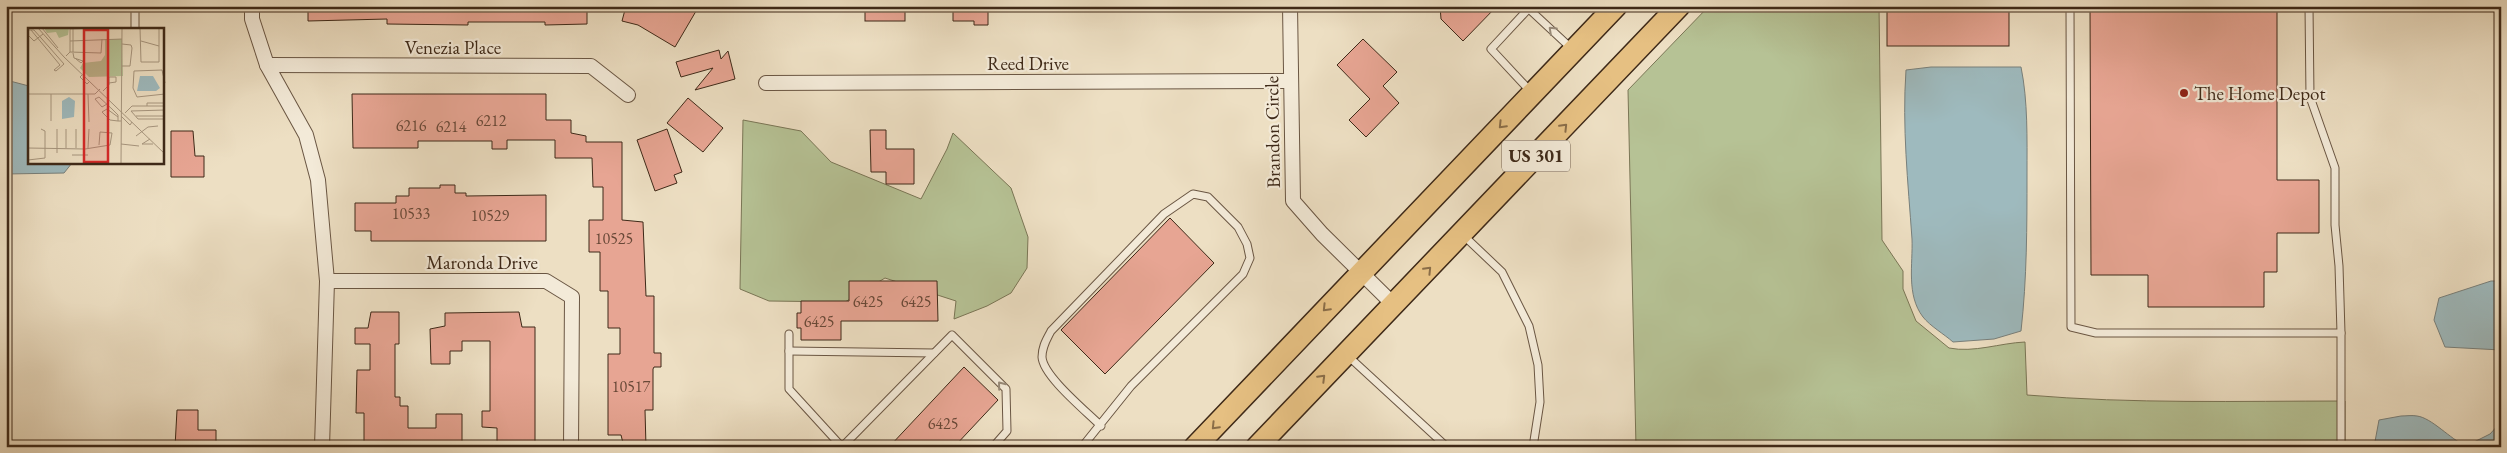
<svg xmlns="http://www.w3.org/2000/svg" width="2507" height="453" font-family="'EB Garamond',serif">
  <rect width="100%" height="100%" fill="#eddfc3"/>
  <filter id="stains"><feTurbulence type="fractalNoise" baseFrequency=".004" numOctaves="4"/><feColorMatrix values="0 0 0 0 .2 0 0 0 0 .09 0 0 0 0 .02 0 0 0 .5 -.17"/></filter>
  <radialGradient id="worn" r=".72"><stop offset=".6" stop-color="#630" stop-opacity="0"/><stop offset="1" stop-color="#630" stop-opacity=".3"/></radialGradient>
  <g fill="#b6c295" stroke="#7a7656">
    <path d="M1709 6H1879L1882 240 1903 271V289L1916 321 1949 348C1974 353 2000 343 2025 342L2027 395C2133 404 2239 401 2345 401V447H1636L1628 90Z"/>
    <polygon points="743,120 801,131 831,162 921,199 947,149 953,133 1011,188 1028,237 1027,268 1011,293 987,306 954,319 956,301 885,278 845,302 769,301 740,289"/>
  </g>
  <g fill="#9ebabe" stroke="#78807c">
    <path d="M1931 67H2021C2028 101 2027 139 2027 174 2027 226 2027 278 2021 331L1994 339 1953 342C1944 334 1930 326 1923 317 1906 295 1913 264 1912 239 1908 182 1902 127 1906 70Z"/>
    <polygon points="6,80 29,86 29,162 72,163 64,173 6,174"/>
    <polygon points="2491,281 2501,281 2501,350 2445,347 2434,320 2439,298"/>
    <path d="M2401 416C2406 416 2412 415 2417 416 2432 418 2450 439 2466 446L2490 434 2501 422V447H2374L2379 420Z"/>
  </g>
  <g fill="#e7a593" stroke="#3e2918">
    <polygon points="308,6 587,6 587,24 545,25 545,22 468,22 468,25 387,24 387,19 308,21"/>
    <polygon points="626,6 699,6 675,47 638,25 622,21"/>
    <rect x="865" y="6" width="40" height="15"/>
    <polygon points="953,6 988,6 988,25 974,25 974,21 953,21"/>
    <polygon points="1440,6 1497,6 1463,41 1441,19"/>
    <rect x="1887" y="6" width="122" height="40"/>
    <polygon points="2090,6 2277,6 2277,180 2319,180 2319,233 2277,233 2277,272 2264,272 2264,307 2148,307 2148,275 2091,275"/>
    <polygon points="1363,39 1397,72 1383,86 1399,103 1366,137 1349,120 1370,99 1337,65"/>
    <polygon points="719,50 721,59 728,51 735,79 695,90 713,68 681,77 676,62"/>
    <polygon points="352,94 546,94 546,120 571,120 571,133 586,136 586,142 622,142 622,220 643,222 646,296 654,296 654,353 661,353 661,367 654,367 653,369 653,410 645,410 646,447 624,447 621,435 608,435 608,354 620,354 620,328 608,328 608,291 600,291 600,252 589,252 589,220 603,220 603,187 593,187 592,158 555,158 555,140 507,140 507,149 492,149 492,141 418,141 418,148 353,148"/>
    <polygon points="688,98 723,128 703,152 667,123"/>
    <polygon points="667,129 682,172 674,175 677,183 655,191 637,140"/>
    <polygon points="870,130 886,130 886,149 914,149 914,184 886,184 886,172 871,172"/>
    <polygon points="171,131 193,131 195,156 204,156 204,177 171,177"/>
    <polygon points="440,185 455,185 455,193 466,193 466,196 546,195 546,241 371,241 371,231 355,231 355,203 396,203 396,196 409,196 409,188 440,188"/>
    <polygon points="1170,218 1214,263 1105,374 1061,330"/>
    <polygon points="849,281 937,281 938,321 841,321 841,340 801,340 801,328 797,328 797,313 801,313 801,301 849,301"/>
    <polygon points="371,312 399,312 399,344 395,344 395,397 400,397 400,406 408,406 408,428 436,428 436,414 462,414 462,447 364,447 364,413 356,413 357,370 370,370 370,344 355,344 355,328 368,328"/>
    <polygon points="519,312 522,327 535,327 535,447 497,447 497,428 482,427 482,411 490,411 490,341 462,341 462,351 450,351 450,364 431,364 430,329 445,326 445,313"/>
    <polygon points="964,367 998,400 954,447 889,447"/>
    <polygon points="177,410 198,410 198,430 216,430 216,447 175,447"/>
  </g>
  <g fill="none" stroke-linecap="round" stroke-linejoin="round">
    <g stroke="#6a5643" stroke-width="9">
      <g id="lane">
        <polyline points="2070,6 2071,327 2096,333 2341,333"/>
        <polyline points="2309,6 2310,97 2335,168 2335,225 2339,266 2341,333 2341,447"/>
        <polyline points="1529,9 1572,49"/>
        <polyline points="135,29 135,6"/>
        <polyline points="1531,92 1491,49 1531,6"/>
        <polyline points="1462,234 1502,272 1529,326 1538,365 1540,402 1533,447"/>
        <polyline points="789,334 789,389 842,447"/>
        <polyline points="789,351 934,353"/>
        <polyline points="1348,356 1447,447"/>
        <polyline points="842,447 952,335 1006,389 1007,431 993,447"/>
        <path d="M1082 447 1131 386 1243 274 1250 258 1247 244 1238 227 1208 197 1193 194 1164 214 1051 331C1047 339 1042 346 1042 357 1043 376 1086 411 1101 426"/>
      </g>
    </g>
    <g stroke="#6a5643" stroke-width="16">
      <g id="street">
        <polyline points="252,6 252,19 267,65 306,135 318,180 327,281 322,447"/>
        <polyline points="1290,6 1293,201 1322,234 1394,305"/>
        <polyline points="267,65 591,66 628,95"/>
        <polyline points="766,83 1290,81"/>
        <polyline points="327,281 546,281 572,297 571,447"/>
      </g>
    </g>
    <g stroke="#3e2918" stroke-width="24">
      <g id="primary">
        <polyline points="1195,447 1616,6"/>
        <polyline points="1257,447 1679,6"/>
      </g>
    </g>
    <use href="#lane" stroke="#f3ead8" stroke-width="7"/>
    <use href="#street" stroke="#f3ead8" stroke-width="14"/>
    <use href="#primary" stroke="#e6c082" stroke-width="21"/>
  </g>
  <defs><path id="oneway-chevron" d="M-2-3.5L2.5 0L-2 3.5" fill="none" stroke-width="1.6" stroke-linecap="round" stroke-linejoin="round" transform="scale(1.25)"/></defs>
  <g stroke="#988a78">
    <use href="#oneway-chevron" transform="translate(1552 30) rotate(-137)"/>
    <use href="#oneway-chevron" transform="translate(1001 385) rotate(-129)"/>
  </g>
  <g stroke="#8a6d48">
    <use href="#oneway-chevron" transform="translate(1502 125) rotate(134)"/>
    <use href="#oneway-chevron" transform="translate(1564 127) rotate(-46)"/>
    <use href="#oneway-chevron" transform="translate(1428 270) rotate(-46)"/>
    <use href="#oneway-chevron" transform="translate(1326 308) rotate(134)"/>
    <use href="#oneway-chevron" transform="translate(1322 378) rotate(-45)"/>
    <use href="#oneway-chevron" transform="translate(1215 426) rotate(134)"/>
  </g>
  <circle fill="#8f2418" stroke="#f3ead8" stroke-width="2" cx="2184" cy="93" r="5"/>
  <g text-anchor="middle" stroke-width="4.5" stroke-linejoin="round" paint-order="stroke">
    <g font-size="16" fill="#684837">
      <text x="491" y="126">6212</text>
      <text x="411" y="131">6216</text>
      <text x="451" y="132">6214</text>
      <text x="411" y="219">10533</text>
      <text x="490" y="221">10529</text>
      <text x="614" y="244">10525</text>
      <text x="868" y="307">6425</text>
      <text x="916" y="307">6425</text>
      <text x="819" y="327">6425</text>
      <text x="631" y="392">10517</text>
      <text x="943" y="429">6425</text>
    </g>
    <rect fill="#f3ead8" stroke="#746352" stroke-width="1" x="1502" y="140.5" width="68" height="31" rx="4"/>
    <g font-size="18" font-weight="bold" fill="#3e2918">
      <text x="1536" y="162">US 301</text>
    </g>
    <g font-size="19" fill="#3e2918" stroke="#f3ead8">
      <text x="453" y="54">Venezia Place</text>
      <text x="1028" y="70">Reed Drive</text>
      <text transform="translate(1272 132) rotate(-91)" y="7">Brandon Circle</text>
      <text x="482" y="269">Maronda Drive</text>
    </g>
    <g font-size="19" fill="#3e2918" stroke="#f3ead8" text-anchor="start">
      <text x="2194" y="100">The Home Depot</text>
    </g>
  </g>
  <g transform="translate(28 28)">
    <rect width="136" height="136" fill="#eddfc3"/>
    <path d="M16 0H41L40 7 31 10 28 4 19 5ZM77 11H94L95 48 61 49 52 40 55 35 73 33 77 27Z" fill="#b6c295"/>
    <path d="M112 48H125L132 60 128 63H109ZM41 69 47 73 46 89 34 91V73Z" fill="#9ebabe"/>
    <path fill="none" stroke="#a7967f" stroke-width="1" d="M10 0 36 29 137 126M14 0 30 20M112 0 113 34H131V0M0 2H6L36 36 28 43 26 42 32 37 3 2M0 7 6 13 15 6M42 13 94 11M113 13 131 18M94 16 103 17 104 20 102 38H94M42 24V1L68 0M45 24V0M45 25 46 30 55 33 53 35 48 31M38 28 42 24 73 25 74 11M54 47 52 49 59 56 61 54M137 55 134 42 106 43 105 60 109 69 137 66M75 63 81 57V49H88V54L81 55M0 66H67L72 61M23 66V93M60 66 61 94M79 76 74 79 67 71 71 69 84 81 90 87V93H93M137 82 103 83 110 91H137M97 85 104 78H136V75H119V78M93 88 102 97 104 94M108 88H137M90 89 79 81 74 84 82 92 90 93M48 101V120M108 108 120 99 130 98M122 111 114 116H125M93 116 111 118M0 120 57 121 82 117 84 105 72 104 71 117M38 120V101M60 120 61 101M29 125V101M44 127H60M0 132 17 130V103L13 101M93 136 94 0"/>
    <path fill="#d62828" fill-opacity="0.15" stroke="#d62828" stroke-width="2.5" d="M56 2H80V134H56Z"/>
    <rect width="136" height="136" fill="none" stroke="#3e2918" stroke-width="2.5"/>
  </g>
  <rect width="2507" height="453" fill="none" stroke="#eddfc3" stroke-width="25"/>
  <rect x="8" y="8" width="2492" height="438" fill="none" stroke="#3e2918" stroke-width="2.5"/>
  <rect x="12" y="12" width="2482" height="428" fill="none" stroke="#3e2918"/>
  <rect width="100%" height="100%" filter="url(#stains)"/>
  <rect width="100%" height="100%" fill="url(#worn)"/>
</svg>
